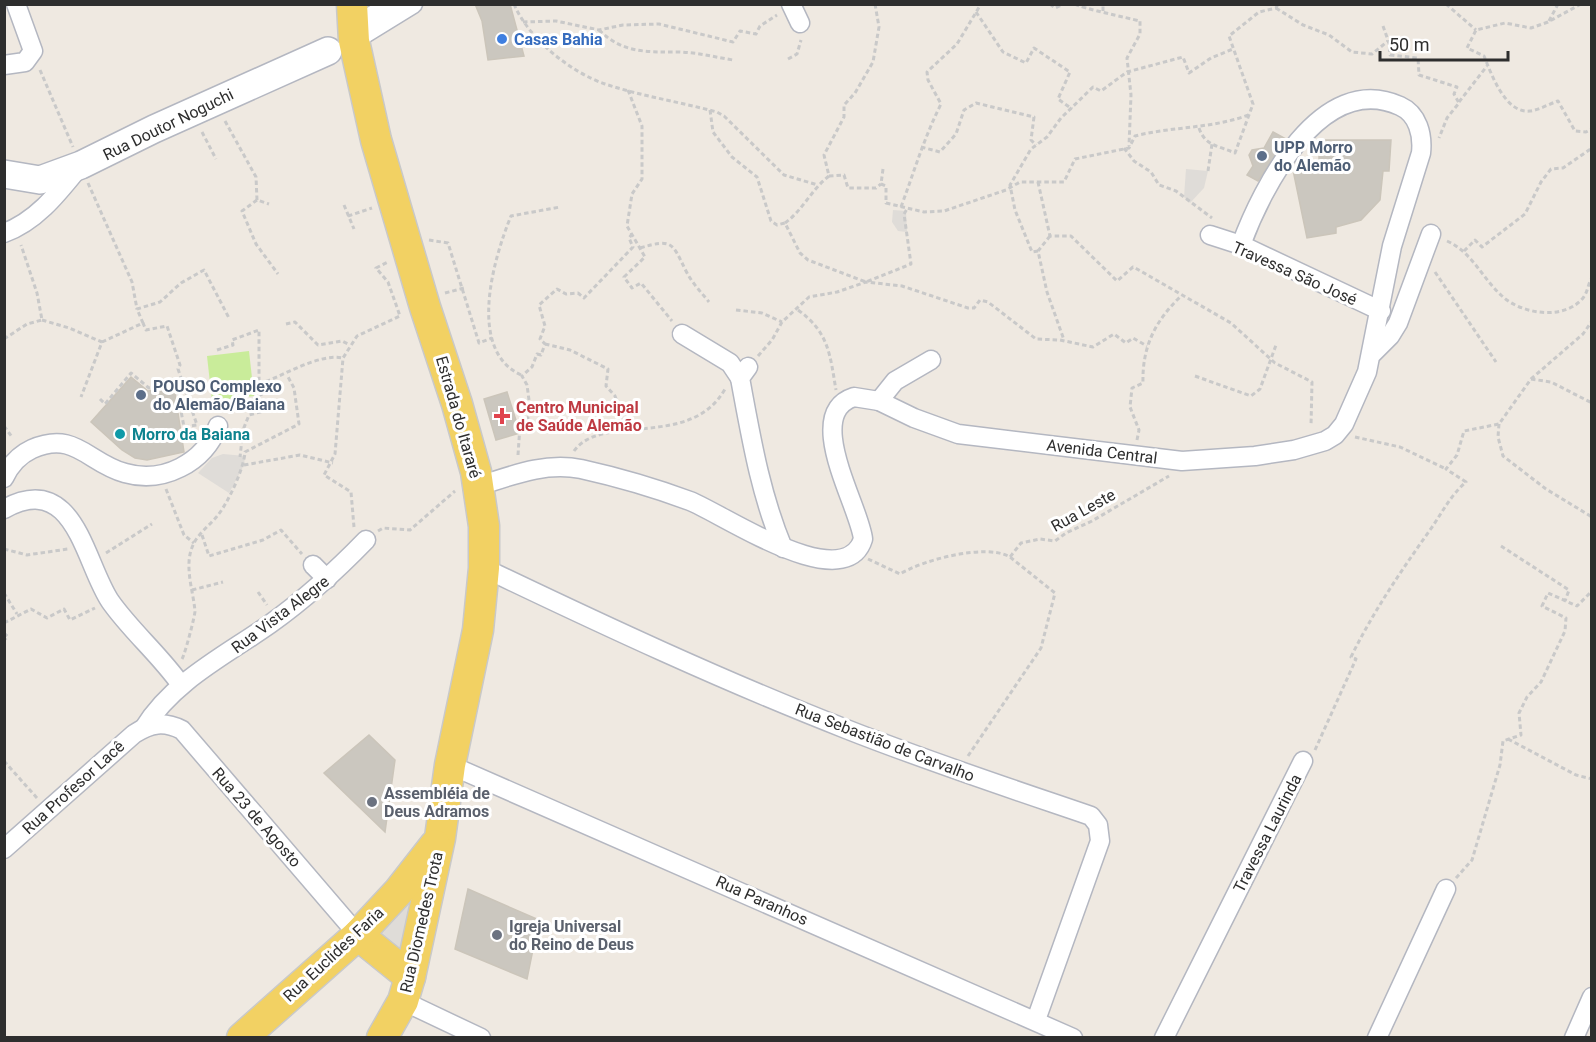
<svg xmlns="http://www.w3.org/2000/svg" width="1596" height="1042" font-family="Roboto,sans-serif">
  <rect width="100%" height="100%" fill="#efe9e1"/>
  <polygon fill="#c9ec9a" points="249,351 254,396 212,401 207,356"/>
  <g fill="#dfdcd8">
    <polygon points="1186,169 1208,171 1204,188 1190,203 1184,197"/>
    <polygon points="893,210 906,211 907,232 898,231 892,222"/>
    <polygon points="223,454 245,456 244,465 229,493 198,473 212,458"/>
    <polygon points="424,874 404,957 385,942 377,930"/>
  </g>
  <g fill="#cbc7bf" stroke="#cbc5ba" stroke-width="1.5">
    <polygon points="475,4 510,4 524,56 488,60 482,21"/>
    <polygon points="1273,132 1286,139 1258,181 1247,175 1253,166 1249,155 1252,150 1264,148"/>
    <polygon points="1319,140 1391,140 1389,171 1383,171 1380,200 1361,220 1336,227 1336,233 1307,238 1293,170 1319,166"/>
    <polygon points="131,377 148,391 174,387 184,452 147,460 135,458 122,450 91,422"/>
    <polygon points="507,392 520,433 496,440 484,399"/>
    <polygon points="369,735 395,760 385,832 324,773"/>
    <polygon points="468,889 539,920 527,979 455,949"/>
  </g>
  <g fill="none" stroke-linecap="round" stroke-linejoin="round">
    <g stroke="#b4b7c1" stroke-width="21">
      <g id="street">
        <polyline points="791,4 800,23"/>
        <polyline points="348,31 390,4"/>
        <polyline points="348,44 413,4"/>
        <polyline points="4,65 25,62 33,51 16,4"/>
        <path d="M4 233C37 221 59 192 80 166"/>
        <polyline points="1210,235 1241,245 1381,311"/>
        <polyline points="682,334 730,363 740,378"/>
        <polyline points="1373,353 1390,336 1398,323 1431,234"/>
        <path d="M748 367 740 378C751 437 760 493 783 548"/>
        <polyline points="879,401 895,381 931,360"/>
        <path d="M4 478C10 465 19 455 32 449 75 430 88 463 125 473 163 484 204 463 218 426"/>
        <path d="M479 486C513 475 545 462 581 469 617 477 655 488 690 501 721 513 845 598 863 539 860 507 802 414 854 397L879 401 914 418 958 434 1182 461 1255 456 1294 450 1325 441 1335 435 1344 424 1367 372 1392 246 1421 153C1423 135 1418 114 1400 106 1321 70 1262 188 1241 245"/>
        <path d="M4 509C75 470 84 562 110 601 131 631 160 655 181 685"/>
        <polyline points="313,565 327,579"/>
        <path d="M484 568C603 625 723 681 846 729 927 761 1009 788 1091 816L1098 825 1100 841 1036 1020"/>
        <path d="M144 728C173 681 226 655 270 624 305 599 336 571 366 540"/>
        <polyline points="450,765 1073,1038"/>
        <path d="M4 849 134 734C151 723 164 721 182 730L358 935"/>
        <polyline points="403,1001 481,1038"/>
        <polyline points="1164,1038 1303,761"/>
        <polyline points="1377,1038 1446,889"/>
        <polyline points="1574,1038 1592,997"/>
      </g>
    </g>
    <g stroke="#b4b7c1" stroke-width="30">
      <polyline id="secondary" points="4,174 40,180 81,165 154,129 328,51"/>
    </g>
    <g stroke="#c9c9c9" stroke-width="33">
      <g id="primary">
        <polyline points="352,4 354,41 376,140 425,307 457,404 476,472 484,526 484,568 478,630 450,765 440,838 410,977 403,1001 382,1038"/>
        <polyline points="358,935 410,977"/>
        <polyline points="242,1038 358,935 399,891 435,845"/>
      </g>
    </g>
    <g stroke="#c9c9c9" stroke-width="3" stroke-dasharray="4.5 3" stroke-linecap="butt">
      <path d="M514 4C528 38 570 72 605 84 641 96 680 102 717 112L724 116 784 175 818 185"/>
      <polyline points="1050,4 1055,8 1064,4"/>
      <path d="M1075 4C1081 8 1128 18 1140 21V34L1127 58 1131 95 1129 146"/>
      <polyline points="1446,4 1476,30"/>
      <path d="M1581 4 1548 22 1531 28 1505 23 1476 30 1467 48 1484 56C1491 73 1505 114 1530 111 1539 110 1549 104 1558 101L1575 131 1586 132 1592 129"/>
      <polyline points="1276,8 1303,25 1329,35 1352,52 1372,54 1388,41"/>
      <polyline points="1103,11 1103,4"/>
      <polyline points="976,12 1003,52 1026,63 1034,48 1070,72 1058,99 1072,109"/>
      <polyline points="1549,21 1558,4"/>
      <polyline points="523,22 556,21 599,30 623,25 659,24 733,42 740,31 756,34 760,26 777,15"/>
      <polyline points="1383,26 1389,43 1390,55 1418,58 1419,75 1457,87 1454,94 1459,103 1447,118 1439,138"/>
      <path d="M599 30C622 53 646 52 677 52 696 52 714 57 733 60"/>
      <polyline points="788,59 797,54 801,40"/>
      <polyline points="40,70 73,147"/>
      <polyline points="628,90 642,126 642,179 632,194 627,226 645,257 624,277 632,288 641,283 672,321"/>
      <polyline points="1459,102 1487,66"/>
      <polyline points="710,110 713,132 732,157 757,177 771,221 777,225 785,223 800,253 808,260 866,282 911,264 904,214 907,209"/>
      <polyline points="225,121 256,177 257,200 269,204"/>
      <path d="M1199 128C1205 146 1219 146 1235 153L1253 104 1229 36 1259 12 1276 8 1278 4"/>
      <polyline points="202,132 216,159"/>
      <polyline points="921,147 940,152 956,134 964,110 976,103 1034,117 1031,140 1036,145"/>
      <polyline points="1124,148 1134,161 1151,172 1159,185 1176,191 1212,218"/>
      <path d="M883 169 881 184 886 186V203L924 212 944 211 1006 190 1020 182H1064L1075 159 1129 148 1135 136C1174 126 1213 129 1251 114"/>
      <polyline points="1208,171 1212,144"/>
      <polyline points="829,176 844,175 848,188 876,188 881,184"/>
      <polyline points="1038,182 1050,236 1071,236 1117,281 1133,267 1137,269 1231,323 1275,363 1312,382 1311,426"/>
      <polyline points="88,183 132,282 137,309"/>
      <polyline points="257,200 242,211 256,244 278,274"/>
      <polyline points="344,205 354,229"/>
      <path d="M901 207C914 172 924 138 941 104L928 80 927 72 957 44 981 4"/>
      <polyline points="348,216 372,208"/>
      <path d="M785 223C803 210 811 190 829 176L824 155 844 117V105L855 93 873 62 879 27 875 4"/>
      <polyline points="1050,236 1038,251 1047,292 1064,340"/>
      <polyline points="429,240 448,243 479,343 492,338"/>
      <path d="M1447 241C1472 252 1482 278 1502 296 1521 314 1564 321 1583 298 1588 292 1588 283 1592 278"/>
      <path d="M640 248C673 238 672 243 686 271 692 283 701 292 709 302"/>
      <polyline points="1038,251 1032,252 1015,210 1010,185 1031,149 1047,137 1061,118 1093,87 1101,91 1127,72 1183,57 1189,73 1211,58 1233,49"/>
      <polyline points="1464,251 1475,240 1482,247 1525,214 1541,182 1551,169 1563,168 1592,148"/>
      <polyline points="1435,272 1496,362"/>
      <polyline points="445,293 464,288"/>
      <polyline points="736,310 762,313 782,322"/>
      <path d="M798 310C829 332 830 355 836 390"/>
      <polyline points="42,320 69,328 102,342 81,397"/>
      <polyline points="286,324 295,322 318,345 342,341 350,345"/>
      <polyline points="4,339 27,324 42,320 37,293 21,245"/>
      <polyline points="102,342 143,323 137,309 160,302 181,283 204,270 229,318"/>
      <polyline points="545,344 570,350 608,369 606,386 615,396 622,414 617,432"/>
      <polyline points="217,350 233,345 232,340 259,330 259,384 264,411 249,415 243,430 240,457"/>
      <polyline points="758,356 772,340 782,322 809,297 837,292 866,282 902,286 968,308 974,308 980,300 988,302 1036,339 1060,340 1093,347 1114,334 1126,343 1133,338 1147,346"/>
      <path d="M521 375C467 350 493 260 511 216L560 207"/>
      <polyline points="1195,376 1251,396 1260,389 1276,345"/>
      <polyline points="1531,379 1551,382 1592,403"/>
      <path d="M259 384C284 376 318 353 343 358"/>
      <polyline points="100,399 105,404 131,373 149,388 176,384 184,427 197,425 178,369 180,365 167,326 146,330 143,323"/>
      <polyline points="191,407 256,399 259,396"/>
      <polyline points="1499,424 1498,437 1503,456 1546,489 1592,517"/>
      <polyline points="4,426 12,437"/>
      <polyline points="1355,437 1400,447 1446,469"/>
      <path d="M1137 440 1139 430 1130 407 1132 388 1143 383C1142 347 1155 321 1181 296"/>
      <path d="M574 451C602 412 691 450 725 389"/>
      <polyline points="518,455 520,425 531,415 527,385 522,376 532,367 537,354 541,355 545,344 540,339 545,326 539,305 557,289 566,294 578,293 584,298 633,247 629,238 632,234"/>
      <polyline points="244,465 300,455 333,463"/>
      <polyline points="166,489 184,535 194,543"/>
      <polyline points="354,527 351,492 324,475 335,454 343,358 357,336 400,316 388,282 376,268 388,262"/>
      <polyline points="378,531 383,528 410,530 455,491"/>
      <polyline points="202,535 209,556 263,540 281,530 302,554"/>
      <polyline points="1501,546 1569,590 1565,601"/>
      <polyline points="4,549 27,555 68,549"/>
      <polyline points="106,553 152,524"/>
      <path d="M868 559 900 574C923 560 986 543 1010 557L1021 543 1040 539 1055 541 1066 533 1092 521 1169 476"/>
      <polyline points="192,590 223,582"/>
      <polyline points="258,592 267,605"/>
      <polyline points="4,593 17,614"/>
      <polyline points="4,623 31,609 47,618 64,609 70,620 95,608"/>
      <polyline points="4,633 8,637 4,640"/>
      <path d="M182 659C185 654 195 616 195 611 193 589 183 564 194 543 199 533 211 524 218 515 229 501 244 468 245 452L299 424 294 388 287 375"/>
      <polyline points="1508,739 1576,775 1592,779"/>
      <path d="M1315 750 1356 659 1351 657C1373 612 1401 571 1430 530 1442 513 1450 496 1466 482L1446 469 1457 455 1464 431 1499 424 1531 379 1583 334 1592 321"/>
      <polyline points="968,756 1041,648 1055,593 1010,557"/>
      <polyline points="4,761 37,798"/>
      <polyline points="1456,878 1472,860 1500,765 1503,741 1521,735 1519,713 1527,697 1541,682 1565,631 1566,618 1542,606 1548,593 1577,606 1592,591"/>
    </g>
    <use href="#street" stroke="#fff" stroke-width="18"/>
    <use href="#secondary" stroke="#fff" stroke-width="27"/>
    <use href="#primary" stroke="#f2d163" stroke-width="30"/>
  </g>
  <circle fill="#3f7fe0" stroke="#fff" stroke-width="2" cx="502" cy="39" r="6"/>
  <g fill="#5c6f8a" stroke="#fff" stroke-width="2">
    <circle cx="1262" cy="156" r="6"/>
    <circle cx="141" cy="395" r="6"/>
  </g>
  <path fill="#e0444e" stroke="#fff" stroke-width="2" d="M499 407h6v6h6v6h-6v6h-6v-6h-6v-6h6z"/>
  <circle fill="#0f9aa8" stroke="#fff" stroke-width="2" cx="120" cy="434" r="6"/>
  <g fill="#6b7280" stroke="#fff" stroke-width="2">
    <circle cx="372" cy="802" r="6"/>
    <circle cx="497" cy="935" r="6"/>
  </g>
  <g text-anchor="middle" stroke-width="6" stroke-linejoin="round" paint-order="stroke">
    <g font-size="16" font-weight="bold" fill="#366cbe" stroke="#fff" text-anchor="start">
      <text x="514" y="45">Casas Bahia</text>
    </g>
    <g font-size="16" fill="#2e2e2e" stroke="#fff">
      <text transform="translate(168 124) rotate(-26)" y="6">Rua Doutor Noguchi</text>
      <text transform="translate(1295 273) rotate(24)" y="6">Travessa São José</text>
      <text transform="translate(459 417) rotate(74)" y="6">Estrada do Itararé</text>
      <text transform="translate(1102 451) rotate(7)" y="6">Avenida Central</text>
      <text transform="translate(1083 510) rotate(-29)" y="6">Rua Leste</text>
      <text transform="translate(280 614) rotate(-37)" y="6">Rua Vista Alegre</text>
      <text transform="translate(885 742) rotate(21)" y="6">Rua Sebastião de Carvalho</text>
      <text transform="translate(73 787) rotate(-42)" y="6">Rua Profesor Lacê</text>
      <text transform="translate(257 817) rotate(49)" y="6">Rua 23 de Agosto</text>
      <text transform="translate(1267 833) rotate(-63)" y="6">Travessa Laurinda</text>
      <text transform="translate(762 900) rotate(24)" y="6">Rua Paranhos</text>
      <text transform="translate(421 922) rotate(-77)" y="6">Rua Diomedes Trota</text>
      <text transform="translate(333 954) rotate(-43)" y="6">Rua Euclides Faria</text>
    </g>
    <g font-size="16" font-weight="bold" fill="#4e5e75" stroke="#fff" text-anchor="start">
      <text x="1274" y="153">UPP Morro<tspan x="1274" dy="18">do Alemão</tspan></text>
      <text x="153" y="392">POUSO Complexo<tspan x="153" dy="18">do Alemão/Baiana</tspan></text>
    </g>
    <g font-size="16" font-weight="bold" fill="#be3a42" stroke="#fff" text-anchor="start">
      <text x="516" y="413">Centro Municipal<tspan x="516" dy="18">de Saúde Alemão</tspan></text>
    </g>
    <g font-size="16" font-weight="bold" fill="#0d838f" stroke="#fff" text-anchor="start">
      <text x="132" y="440">Morro da Baiana</text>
    </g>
    <g font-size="16" font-weight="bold" fill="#5b616d" stroke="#fff" text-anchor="start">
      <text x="384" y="799">Assembléia de<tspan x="384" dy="18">Deus Adramos</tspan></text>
      <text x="509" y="932">Igreja Universal<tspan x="509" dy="18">do Reino de Deus</tspan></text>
    </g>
  </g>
  <rect width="1596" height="1042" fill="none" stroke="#2e2e2e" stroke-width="12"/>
  <path d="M1380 51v9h128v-9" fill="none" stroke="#2e2e2e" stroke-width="3"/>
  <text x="1389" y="51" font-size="18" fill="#2e2e2e" stroke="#ffffff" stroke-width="4.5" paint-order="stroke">50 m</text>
</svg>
